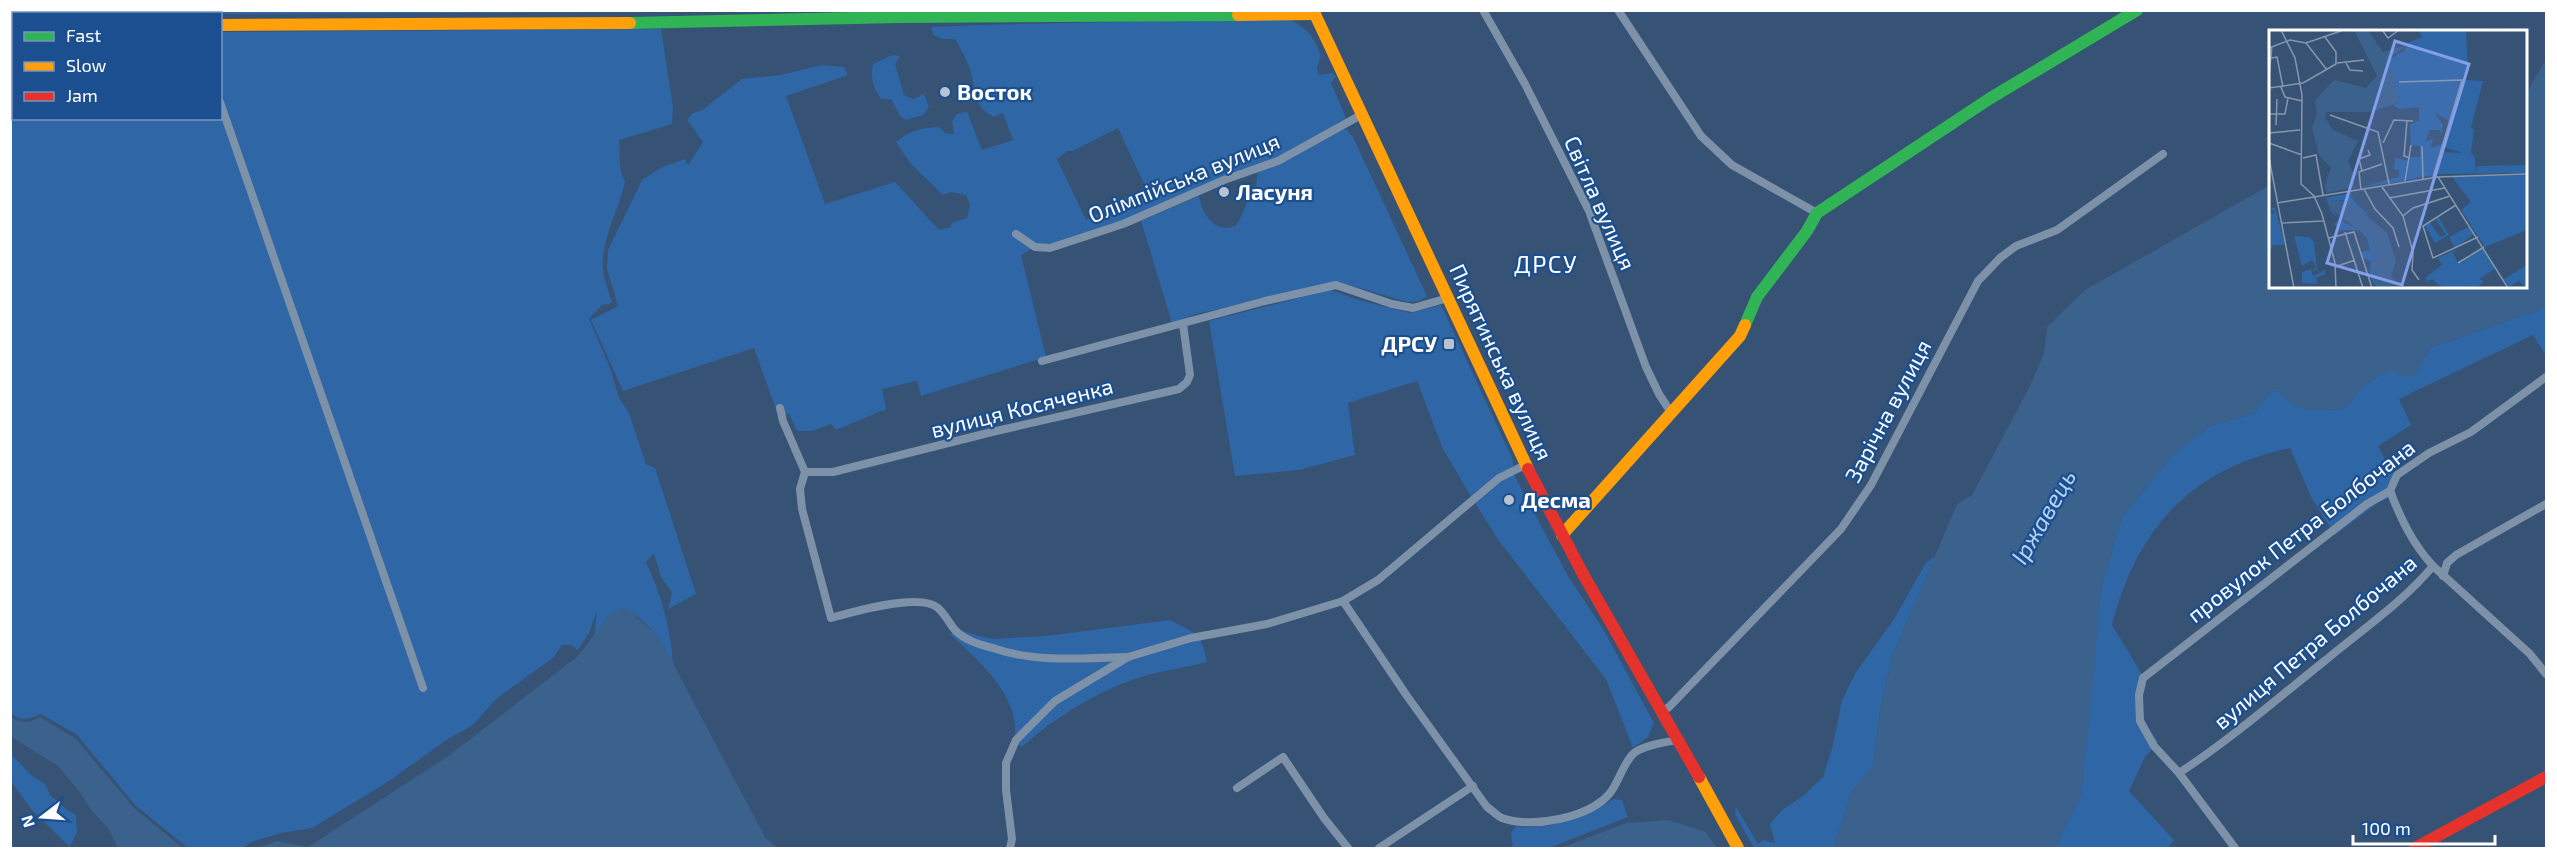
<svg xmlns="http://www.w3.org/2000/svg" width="2557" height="859" font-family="'Exo 2',sans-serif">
  <rect width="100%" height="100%" fill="#365274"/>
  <g fill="#2f66a5" fill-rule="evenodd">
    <path d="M181 10 183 13 14 14V118H220L221 32 661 29 673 107 672 124 619 140C621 155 617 167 625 181 619 211 601 238 603 269 604 281 609 291 612 302L609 304 602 305 589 319 611 370 619 398 629 413 646 464 655 468 696 594 668 609 672 592 661 577 654 553 646 562C661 593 671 630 673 664 662 642 647 618 622 608L607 618 594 637 597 611 589 633 578 650 571 645H562L553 658 496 699 473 725 448 739 383 785 312 828 281 833 251 842 243 848H188L136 806 77 735 41 714C29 720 22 721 11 714L10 11Z"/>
    <polygon points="213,11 956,11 227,14"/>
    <path d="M1291 20C1309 31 1313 35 1321 56L1317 67 1319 75 1332 73 1336 76 1331 83 1346 118 1306 145 1123 223 1049 247 1036 246 1021 255 1046 357 921 396 917 381 882 389 886 409 836 430 831 424 812 431H797L789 414 778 415 754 348 623 391 591 320 618 306 607 269 608 250 642 180 662 167 685 159 688 165 703 142 687 120 693 113 702 110 742 79 781 75 823 65 844 67 848 75 786 96 825 204 895 182 939 230 950 227 952 223 967 218 970 205 966 195 951 192 943 195 910 163 896 142C910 130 921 128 939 127L945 133 954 134 952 122 957 114 967 112 982 150 1013 140 1003 113 994 117C972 106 976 89 970 69 966 58 960 48 955 39H943L933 35 931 27C1051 22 1171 21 1291 20ZM1118 128 1146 188 1101 209 1102 212 1086 220 1057 159 1067 151H1073Z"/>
    <path d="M892 55 900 56 895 64 904 95 913 99 924 94 929 107 923 115 906 120 900 116 891 99H881C873 88 870 77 873 64Z"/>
    <path d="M1346 129 1353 137 1427 296 1419 301 1407 302 1339 282 1196 314 1172 323 1141 221 1199 196C1202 214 1215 234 1235 226 1246 215 1245 196 1256 186L1258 171 1289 159 1337 132Z"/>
    <polygon points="1330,290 1362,301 1410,313 1441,305 1512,458 1515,477 1568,576 1603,629 1654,723 1648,737 1633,748 1606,679 1499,541 1467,490 1442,447 1417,381 1348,403 1355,455 1299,470 1235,476 1209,321"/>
    <path d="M2546 307V356L2533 335 2399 399 2411 425 2378 446 2393 474 2396 495 2379 502 2335 535 2311 497 2290 448C2191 469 2137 528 2112 625L2146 681C2137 709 2142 719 2158 742L2145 757 2129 791 2174 840 2168 848H2055L2081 794 2100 591 2122 517 2172 455 2210 426 2254 413 2272 391 2281 392C2295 415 2320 410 2344 409 2358 391 2370 377 2392 370L2404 376 2415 375 2430 348Z"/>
    <polygon points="1935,556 1892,657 1880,711 1873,766 1851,792 1834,848 1754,848 1735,814 1736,807 1758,844 1763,840 1775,843 1770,824 1782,810 1803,796 1823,777 1832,749 1842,700 1856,672 1894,619 1926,563"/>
    <path d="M1170 620C1195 634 1201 631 1207 662 1188 667 1167 670 1148 675 1106 686 1053 718 1022 747L1014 742C1023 698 979 661 950 634L958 630 992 639 1046 636Z"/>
    <polygon points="11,754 31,775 45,784 50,795 66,809 76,815 77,832 70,847 32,810 11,781"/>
    <path d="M1614 799 1622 800 1628 817 1549 848H1513L1511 833 1516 826C1552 831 1583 816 1614 799Z"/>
  </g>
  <g fill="#3b618d">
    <path d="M2546 59V307L2430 348 2415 375 2404 376 2392 370C2370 377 2358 391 2344 409 2320 410 2295 415 2281 392L2272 391 2254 413 2210 426 2172 455 2122 517 2100 591 2092 696 2081 794 2055 848H1834L1851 792 1873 766 1880 711 1892 657 1957 504 1972 495 2031 384 2044 353 2047 327 2085 290 2270 185V286H2526V94Z"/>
    <polygon points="622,608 631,612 659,637 765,837 777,848 258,848 277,841 308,847 447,757 578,656 607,618"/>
    <path d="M11 717C21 724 30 723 40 717L75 738 134 808 183 848H118L108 828 92 811 79 791 57 765 11 737Z"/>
    <polygon points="1668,820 1706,832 1717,848 1561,848 1626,823"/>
  </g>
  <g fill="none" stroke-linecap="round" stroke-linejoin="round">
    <g stroke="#7d92a8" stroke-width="8">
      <polyline points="1483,10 1525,84 1589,211 1646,367 1659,394 1672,414"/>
      <polyline points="1618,10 1701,136 1732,165 1817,213"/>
      <polyline points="220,102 423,688"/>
      <polyline points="1016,234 1035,247 1050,248 1123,224 1224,180 1278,161 1361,115"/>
      <polyline points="1042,361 1265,301 1336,285 1392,304 1413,308 1448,298"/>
      <path d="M780 408 783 421 805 472 800 489 802 509 831 618C853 612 920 592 938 608 945 614 949 623 955 630 965 641 982 645 996 649 1038 663 1084 658 1128 657"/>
      <polyline points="805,472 833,472 992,432 1179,389 1187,382 1190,375 1183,324"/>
      <path d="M2390 491C2401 519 2412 543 2433 566"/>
      <polyline points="2443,576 2447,563 2456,555 2546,504"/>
      <path d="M1343 601 1407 696 1487 807C1492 810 1497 816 1502 818 1531 829 1590 818 1610 793 1619 782 1623 763 1634 753 1645 745 1666 742 1678 740"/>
      <polyline points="1661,712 1669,707 1841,529 1871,485 1978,281 2000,258 2016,246 2057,230 2163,154"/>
      <path d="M2179 773C2231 739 2278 698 2327 659 2363 629 2403 602 2433 566L2530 654 2546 674"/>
      <polyline points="1237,788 1283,757 1324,818 1348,848"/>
      <polyline points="1010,848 1012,839 1006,790 1006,763 1016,740 1055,701 1128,657 1191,638 1267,624 1343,601 1378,580 1499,478 1527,464"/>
      <polyline points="1379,848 1473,786"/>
      <polyline points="2235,848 2179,773 2154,746 2140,721 2139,695 2143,678 2367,504 2390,491 2397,475 2429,453 2471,432 2546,377"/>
    </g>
    <g stroke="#30b455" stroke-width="12">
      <polyline points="630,23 901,17 1238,15"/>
      <polyline points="1745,325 1757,297 1807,231 1817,213 1989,99 2137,10"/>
    </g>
    <g stroke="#ff9f0a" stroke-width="12">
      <polyline points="1313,10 1528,469"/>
      <polyline points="1238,15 1315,14"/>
      <polyline points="220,25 630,23"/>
      <polyline points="1562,535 1740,336 1745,325"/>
      <polyline points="1699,777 1738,848"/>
    </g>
    <g stroke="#e5322d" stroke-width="12">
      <polyline points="1528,469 1583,574 1699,777"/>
      <polyline points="2415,848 2546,777"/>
    </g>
  </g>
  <g fill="#b9c2ce" stroke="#1b4f8f" stroke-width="2">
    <circle cx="945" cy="92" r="6"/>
    <circle cx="1224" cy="192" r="6"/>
    <rect x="1443" y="338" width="12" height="12" rx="3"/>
    <circle cx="1509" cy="500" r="6"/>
  </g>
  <g text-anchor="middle" stroke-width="4.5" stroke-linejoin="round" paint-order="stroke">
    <g font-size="22" font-weight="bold" fill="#fff" stroke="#1b4f8f" text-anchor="start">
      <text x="957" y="100">Восток</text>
      <text x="1236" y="200">Ласуня</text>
      <text x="1437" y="352" text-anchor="end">ДРСУ</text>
      <text x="1521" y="508">Десма</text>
    </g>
    <g font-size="22" fill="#fff" stroke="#1b4f8f">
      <text transform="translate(1184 178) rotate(-22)" y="8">Олімпійська вулиця</text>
      <text transform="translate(1600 203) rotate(66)" y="8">Світла вулиця</text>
      <text transform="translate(1501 362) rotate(65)" y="8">Пирятинська вулиця</text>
      <text transform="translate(1022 408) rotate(-14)" y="8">вулиця Косяченка</text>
      <text transform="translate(1888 411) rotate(-62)" y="8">Зарічна вулиця</text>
      <text transform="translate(2301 531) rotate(-38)" y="8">провулок Петра Болбочана</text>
      <text transform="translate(2315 642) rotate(-40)" y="8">вулиця Петра Болбочана</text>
    </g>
    <g font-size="24" letter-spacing="1.5" fill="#fff" stroke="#1b4f8f">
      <text x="1546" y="273">ДРСУ</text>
    </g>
    <g font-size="24" font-style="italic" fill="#b5d3f5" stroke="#1b4f8f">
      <text transform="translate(2044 517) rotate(-60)" y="8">Іржавець</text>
    </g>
  </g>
  <g transform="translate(2269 30)">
    <rect width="258" height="258" fill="#365274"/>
    <path d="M150 0H197L199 37 192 50 180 91 165 82 174 95 172 105 171 100H161L156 112 164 108 162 118 173 114V122L194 123 174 117 193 53 196 50 214 51 202 98 205 99 202 123 206 127 207 143 208 136 258 135V143L169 144 137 150 140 142 136 151 93 157 130 147V140L125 139 126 128 141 131V127H151V116L142 115 141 95 150 90V77L130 79 125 75 131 72 119 30 135 21 140 12 153 7ZM258 145V200L216 217 192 180 202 172 183 147ZM84 163 81 165 85 171 101 187 75 170H66L63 181 76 193 99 204 103 210 107 258 101 246 102 231 94 228 92 222 101 220 98 208 90 200H70L65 194 71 189 62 182 57 168 47 169ZM6 177 16 215H4L0 224V181L4 184 6 181 0 179ZM169 186 180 205 166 213 155 195 161 193 172 207 177 205 167 190ZM199 197 205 204 186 218 180 207ZM25 206 41 207 45 212 48 240 44 241 47 237 43 230 33 236ZM214 218 227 238 210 249 215 251 210 256 174 258 163 249 157 252V247L173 235 169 228 188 219 184 223 189 233 193 232ZM258 235V258L250 251 240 257 235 249ZM42 239 44 246 56 240V244L47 248 48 254 33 253V242Z" fill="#2f66a5"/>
    <path d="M85 0H99L114 22 138 15 119 29 131 72 101 82H58L56 88 64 100 89 111 79 131 85 145V157L58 163 56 155 62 138 50 125 43 98 48 84 46 70 65 50 97 58 108 46ZM63 170 80 171 118 203 127 231 122 246 132 258H107L103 210 65 182 60 174Z" fill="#3b618d"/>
    <path fill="none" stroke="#8697ac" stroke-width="1.5" d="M12 0 26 28 33 65 32 154 45 166 53 184 66 233 67 258M113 0 119 8 130 0M37 13 58 40M0 18 21 10 37 13 72 1M2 28 8 27 14 57M68 33 95 30M77 33 81 40 94 41M0 46 3 16M130 52 193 50 164 147M12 57 16 67 33 71M0 58 34 53 67 34V22L56 7M0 84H16L19 68M61 85 109 102 120 154M138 91 135 126 141 128M7 95 8 69M0 103 31 100M0 113 33 125M114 113 125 90 144 91M153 116 154 149M0 128 25 258M34 128 47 125 54 165M93 141 90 129 101 125 99 120M136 151 142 115M113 157 134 186 144 222 143 240 150 250M95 159 106 179 124 198 130 217M92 160 90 142 113 134M120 168 176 158M8 173 169 147M187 175 154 196 164 228 209 207M134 186 144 178 181 166M13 193 54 191M76 202 94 258M60 208 85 202 103 258M189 233 215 217M66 237 86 230M239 258 169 147 258 144"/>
    <path fill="#839eea" fill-opacity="0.15" stroke="#839eea" stroke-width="3" d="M126 11 200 34 133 255 58 233Z"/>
    <rect width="258" height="258" fill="none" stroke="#fff" stroke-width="3"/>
  </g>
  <rect width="2557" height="859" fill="none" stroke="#ffffff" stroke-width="24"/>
  <rect x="12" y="12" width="210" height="108" fill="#1b4f8f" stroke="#7695bc" stroke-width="1.5"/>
  <rect x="24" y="32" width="30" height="9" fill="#30b455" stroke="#7695bc" stroke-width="1.5"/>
  <text x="66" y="42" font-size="18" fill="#ffffff">Fast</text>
  <rect x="24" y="62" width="30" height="9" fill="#ff9f0a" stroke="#7695bc" stroke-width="1.5"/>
  <text x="66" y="72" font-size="18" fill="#ffffff">Slow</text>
  <rect x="24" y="92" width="30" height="9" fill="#e5322d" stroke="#7695bc" stroke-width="1.5"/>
  <text x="66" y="102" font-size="18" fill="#ffffff">Jam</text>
  <g transform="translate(42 817) rotate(253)" stroke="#1b4f8f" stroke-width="4.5" paint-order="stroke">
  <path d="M0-4.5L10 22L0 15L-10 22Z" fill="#ffffff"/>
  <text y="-9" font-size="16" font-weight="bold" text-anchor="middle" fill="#ffffff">N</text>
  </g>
  <path d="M2353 835v9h142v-9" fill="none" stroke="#ffffff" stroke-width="3"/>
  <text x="2362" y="835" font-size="18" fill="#ffffff" stroke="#1b4f8f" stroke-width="4.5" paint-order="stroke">100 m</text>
</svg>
